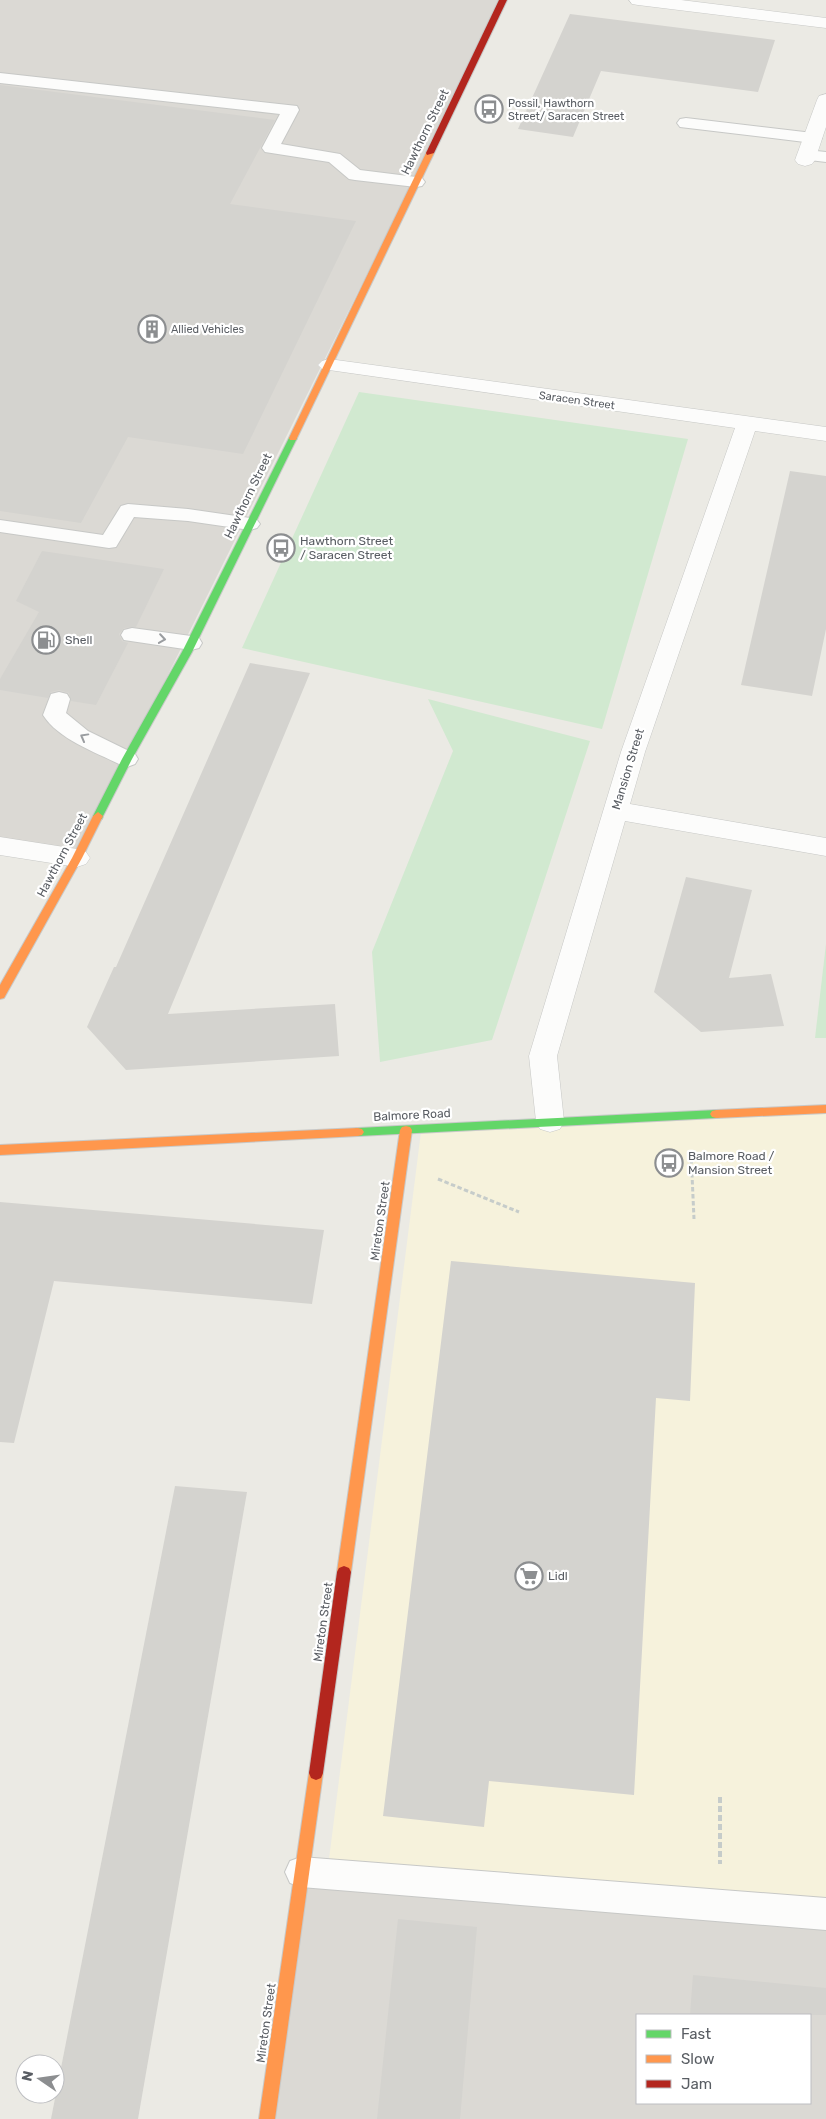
<svg xmlns="http://www.w3.org/2000/svg" width="826" height="2119" font-family="Rubik,sans-serif">
  <rect width="100%" height="100%" fill="#ebeae4"/>
  <polygon fill="#f6f2dc" points="826,1106 826,1914 327,1875 422,1124"/>
  <g fill="#dbd9d4" fill-rule="evenodd">
    <polygon points="0,0 503,0 77,858 0,846"/>
    <path d="M304 1873 826 1915V2119H275ZM637 2015H810V2103H637Z"/>
  </g>
  <g fill="#d1e9d0">
    <polygon points="359,392 688,439 602,729 242,648"/>
    <polygon points="428,699 590,741 492,1040 380,1062 372,952 453,751"/>
    <polygon points="826,944 826,1038 815,1038"/>
  </g>
  <g fill="#d4d3cf">
    <polygon points="570,14 775,40 758,92 601,71 573,137 518,129"/>
    <polygon points="0,85 275,120 230,204 356,221 243,454 128,437 81,523 0,511"/>
    <polygon points="790,471 826,476 826,629 812,696 741,685"/>
    <polygon points="42,551 164,569 136,627 124,628 119,634 122,641 128,643 96,705 71,701 69,693 59,690 51,692 48,698 0,690 0,679 39,612 16,601"/>
    <polygon points="250,663 310,673 168,1014 335,1004 339,1056 126,1070 87,1027 114,967 116,967"/>
    <polygon points="686,877 752,890 729,978 771,974 784,1026 701,1032 654,992"/>
    <polygon points="0,1202 324,1230 312,1304 54,1281 14,1443 0,1442"/>
    <polygon points="451,1261 695,1283 690,1401 656,1398 634,1795 489,1781 484,1827 383,1816"/>
    <polygon points="175,1486 247,1492 138,2119 51,2119"/>
    <polygon points="398,1919 477,1927 460,2119 377,2119"/>
    <polygon points="693,1975 826,1988 826,2015 690,2015"/>
  </g>
  <g fill="none" stroke-linecap="round" stroke-linejoin="round">
    <g stroke="#c7c8c6" stroke-width="2">
      <g id="lane">
        <polygon points="0,73 297,106 299,110 281,144 340,154 360,170 416,177 422,178 425,182 422,186 416,187 355,180 349,179 329,162 265,152 262,148 280,114 0,83"/>
        <polygon points="686,118 813,133 819,134 822,138 819,142 813,143 680,127 677,123 680,119"/>
        <polygon points="807,150 826,152 826,162 801,159 798,155 801,151"/>
        <polygon points="128,504 188,509 250,518 257,520 260,524 257,528 250,530 188,521 134,517 116,547 109,548 0,532 0,520 103,535 121,506"/>
        <polygon points="132,628 191,636 199,638 202,643 199,648 191,650 124,640 121,635 124,630"/>
        <path d="M59 692 67 694 70 699 66 713 88 731 135 754 138 759 135 764 127 767 119 764C95 752 58 739 43 715L51 694Z"/>
        <polygon points="301,1857 826,1898 826,1930 301,1887 290,1883 285,1872 290,1861"/>
      </g>
    </g>
    <g stroke="#c7c8c6" stroke-width="1">
      <g id="street">
        <polygon points="629,0 681,0 826,18 826,28 638,5 632,4"/>
        <polygon points="826,94 826,127 815,160 812,164 805,166 798,164 795,160 817,100 819,96"/>
        <polygon points="329,359 826,427 826,441 755,431 645,752 630,804 826,838 826,856 625,821 557,1056 564,1121 560,1129 550,1132 540,1129 536,1121 529,1056 621,752 735,428 322,369 318,365 322,361"/>
        <polygon points="0,837 77,849 86,852 90,858 86,864 77,867 0,855"/>
      </g>
    </g>
    <g stroke="#c8c9c8" stroke-width="2">
      <g id="fast">
        <polygon points="293,435 297,438 192,652 132,759 103,816 102,819 94,819 93,816 122,759 182,652 289,438"/>
        <polygon points="716,1110 720,1111 722,1114 720,1117 716,1118 358,1136 354,1135 352,1132 354,1129 358,1128"/>
      </g>
    </g>
    <g stroke="#c8c9c8" stroke-width="2">
      <g id="slow">
        <polygon points="427,151 434,153 297,438 296,440 290,440 289,438"/>
        <polygon points="98,812 103,816 82,858 4,998 0,999 0,985 72,858 93,816"/>
        <polygon points="826,1105 826,1113 716,1118 712,1117 710,1114 712,1111 716,1110"/>
        <polygon points="406,1126 410,1127 412,1130 351,1572 349,1576 344,1578 339,1576 337,1572 400,1130 402,1127"/>
        <polygon points="358,1128 362,1129 364,1132 362,1135 358,1136 0,1155 0,1145"/>
        <polygon points="316,1766 321,1768 323,1773 275,2119 259,2119 309,1773 311,1768"/>
      </g>
    </g>
    <g stroke="#c8c9c8" stroke-width="2">
      <g id="jam">
        <polygon points="499,0 507,0 434,153 427,155 426,153"/>
        <polygon points="344,1566 349,1568 351,1572 323,1773 321,1778 316,1780 311,1778 309,1773 337,1572 339,1568"/>
      </g>
    </g>
    <g stroke="#c6ccca" stroke-width="3" stroke-dasharray="4.5 2.5" stroke-linecap="butt">
      <polyline points="691,1152 694,1219"/>
      <polyline points="438,1179 519,1212"/>
    </g>
    <polyline stroke="#c6ccca" stroke-width="4" stroke-dasharray="6 3" stroke-linecap="butt" points="720,1797 720,1864"/>
    <use href="#lane" fill="#fcfcfb" fill-rule="evenodd"/>
    <use href="#street" fill="#fcfcfb" fill-rule="evenodd"/>
    <use href="#fast" fill="#63d668" fill-rule="evenodd"/>
    <use href="#slow" fill="#ff974d" fill-rule="evenodd"/>
    <use href="#jam" fill="#b3261e" fill-rule="evenodd"/>
  </g>
  <defs><path id="oneway-chevron" d="M-2-3.5L2.5 0L-2 3.5" fill="none" stroke-width="1.6" stroke-linecap="round" stroke-linejoin="round" transform="scale(1.25)"/></defs>
  <g stroke="#9a9da0">
    <use href="#oneway-chevron" transform="translate(162 639) rotate(8)"/>
    <use href="#oneway-chevron" transform="translate(84 737) rotate(-151)"/>
  </g>
  <defs>
    <g id="bus-ring" transform="scale(1.4375)"><circle r="9.5" fill="#fff" stroke="#8c8e90" stroke-width="1.5"/><path d="M-5-6H5V4H4V6H2V4H-2V6H-4V4H-5ZM-3.5-4V0h7V-4ZM-3.5 1.2v1.5H-2V1.2ZM2 1.2v1.5H3.5V1.2Z" fill="#8c8e90"/></g>
    <g id="building-ring" transform="scale(1.4375)"><circle r="9.5" fill="#fff" stroke="#8c8e90" stroke-width="1.5"/><path d="M-4-6H4V6H1V3H-1V6H-4ZM-2.5-4.3h1.7v1.8h-1.7ZM.8-4.3h1.7v1.8H.8ZM-2.5-1h1.7V.8h-1.7ZM.8-1h1.7V.8H.8Z" fill="#8c8e90"/></g>
    <g id="fuel-ring" transform="scale(1.4375)"><circle r="9.5" fill="#fff" stroke="#8c8e90" stroke-width="1.5"/><path d="M-5.5-6h7V0h2V4h1.3V-2.5L3-4.5l.8-.8L6-3V5H2.5V1h-1V6h-7ZM-4.2-4.7v3.2H.2V-4.7Z" fill="#8c8e90"/></g>
    <g id="supermarket-ring" transform="scale(1.4375)"><circle r="9.5" fill="#fff" stroke="#8c8e90" stroke-width="1.5"/><path d="M-6-5.5h2.5l.6 2H6L4.5 2H-2.5L-4.4-4H-6ZM-1.5 3.2a1.3 1.3 0 1 0 .1 0ZM3 3.2a1.3 1.3 0 1 0 .1 0Z" fill="#8c8e90"/></g>
  </defs>
  <g fill-rule="evenodd">
    <use href="#bus-ring" x="489" y="109"/>
    <use href="#building-ring" x="152" y="329"/>
    <use href="#bus-ring" x="281" y="548"/>
    <use href="#fuel-ring" x="46" y="640"/>
    <use href="#bus-ring" x="669" y="1163"/>
    <use href="#supermarket-ring" x="529" y="1576"/>
  </g>
  <g text-anchor="middle" stroke-width="4.5" stroke-linejoin="round" paint-order="stroke">
    <g font-size="11" fill="#595d63" stroke="#fff" text-anchor="start">
      <text x="508" y="107">Possil, Hawthorn<tspan x="508" dy="13">Street/ Saracen Street</tspan></text>
      <text x="171" y="333">Allied Vehicles</text>
    </g>
    <g font-size="11" fill="#595d63" stroke="#fff">
      <text transform="translate(577 400) rotate(8)" y="4">Saracen Street</text>
    </g>
    <g font-size="12" fill="#595d63" stroke="#fff">
      <text transform="translate(425 132) rotate(-64)" y="4">Hawthorn Street</text>
      <text transform="translate(248 496) rotate(-64)" y="4">Hawthorn Street</text>
      <text transform="translate(628 769) rotate(-73)" y="4">Mansion Street</text>
      <text transform="translate(62 855) rotate(-62)" y="4">Hawthorn Street</text>
      <text transform="translate(412 1115) rotate(-3)" y="4">Balmore Road</text>
      <text transform="translate(380 1221) rotate(-82)" y="4">Mireton Street</text>
      <text transform="translate(323 1622) rotate(-82)" y="4">Mireton Street</text>
      <text transform="translate(266 2023) rotate(-82)" y="4">Mireton Street</text>
    </g>
    <g font-size="12" fill="#595d63" stroke="#fff" text-anchor="start">
      <text x="300" y="545">Hawthorn Street<tspan x="300" dy="14">/ Saracen Street</tspan></text>
      <text x="65" y="644">Shell</text>
      <text x="688" y="1160">Balmore Road /<tspan x="688" dy="14">Mansion Street</tspan></text>
      <text x="548" y="1580">Lidl</text>
    </g>
  </g>
  <rect x="636" y="2014" width="175" height="90" fill="#ffffff" stroke="#bdbec1"/>
  <rect x="646" y="2030" width="25" height="8" fill="#63d668" stroke="#bdbec1"/>
  <text x="681" y="2039" font-size="15" fill="#595d63">Fast</text>
  <rect x="646" y="2055" width="25" height="8" fill="#ff974d" stroke="#bdbec1"/>
  <text x="681" y="2064" font-size="15" fill="#595d63">Slow</text>
  <rect x="646" y="2080" width="25" height="8" fill="#b3261e" stroke="#bdbec1"/>
  <text x="681" y="2089" font-size="15" fill="#595d63">Jam</text>
  <g transform="translate(40 2079) rotate(283)"><circle r="24" fill="#ffffff" stroke="#bdbec1"/>
  <path d="M0-4L9 19L0 12L-9 19Z" fill="#8c8e90"/>
  <text y="-8" font-size="14" font-weight="bold" text-anchor="middle" fill="#595d63">N</text>
  </g>
</svg>
